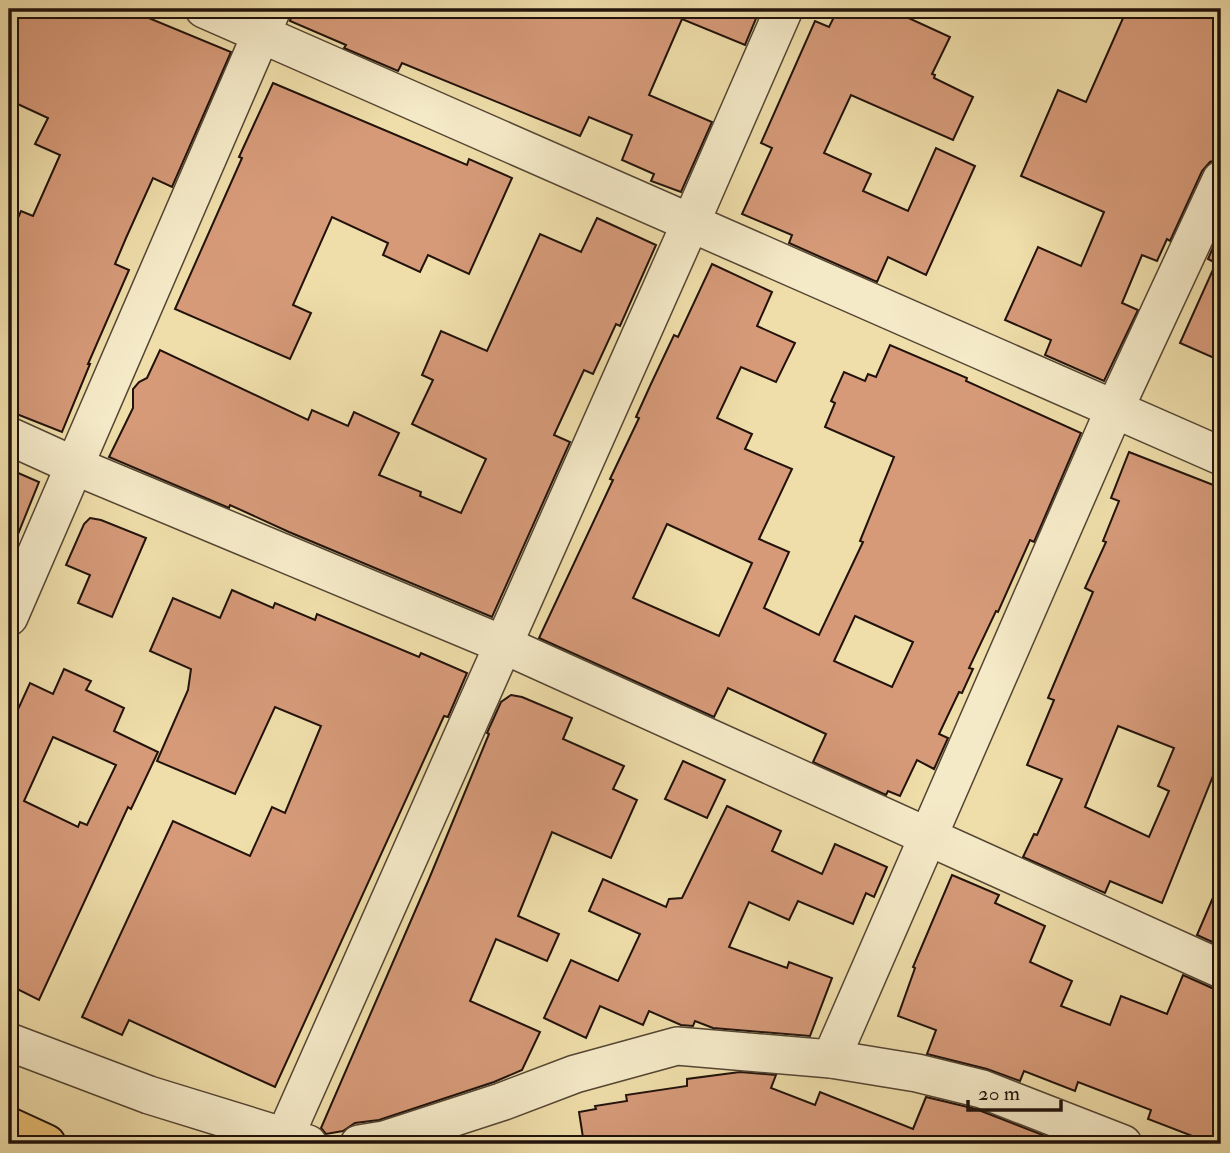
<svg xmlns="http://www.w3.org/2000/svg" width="1230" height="1153" font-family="'IM FELL Double Pica',serif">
  <rect width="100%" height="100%" fill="#efdeaa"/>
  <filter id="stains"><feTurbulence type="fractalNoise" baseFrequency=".00286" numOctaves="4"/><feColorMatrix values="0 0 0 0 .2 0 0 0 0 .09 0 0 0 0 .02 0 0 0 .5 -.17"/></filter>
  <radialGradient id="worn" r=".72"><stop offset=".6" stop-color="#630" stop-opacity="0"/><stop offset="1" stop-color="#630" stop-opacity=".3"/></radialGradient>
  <g fill="#d69a79" stroke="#21120b" stroke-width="2" fill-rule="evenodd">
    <polygon points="9,9 127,9 231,52 172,187 153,178 126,238 115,264 129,270 88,364 90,364 62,432 9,411 9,238 21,211 33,216 60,155 35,144 48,118 9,100"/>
    <polygon points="293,9 760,9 745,45 682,19 649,95 712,122 681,192 651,181 654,174 622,160 632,135 589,117 580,136 402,63 398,71 344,48 346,45 290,21"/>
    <polygon points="838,9 889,9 950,37 932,74 935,75 934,78 973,97 953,140 851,95 824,153 871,174 863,191 908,211 936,148 975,166 926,275 888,257 877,282 789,243 792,235 742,214 772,148 761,143 815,21 829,27"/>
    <polygon points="1127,9 1178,9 1197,17 1201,9 1221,9 1221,159 1210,162 1202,171 1170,241 1167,239 1157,261 1142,255 1122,303 1138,310 1104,381 1045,355 1051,340 1005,320 1038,247 1081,266 1104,212 1021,176 1058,90 1086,102"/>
    <polygon points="273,83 467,165 469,159 512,178 469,274 428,255 420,272 383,255 388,243 332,217 293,305 311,313 290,359 175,309 242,158 239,157"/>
    <polygon points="597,218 656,245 620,326 616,324 593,374 584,370 554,435 570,442 492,617 289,532 230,505 229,508 109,457 133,408 133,389 139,382 147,378 160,350 308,420 312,410 348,426 354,412 399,433 379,475 421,492 420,496 461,513 486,459 412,424 433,380 422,375 441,331 487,351 540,234 581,252"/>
    <polygon points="1221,229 1221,361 1180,343 1216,263 1208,259"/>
    <path d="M712 264 772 292 757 326 795 343 776 382 741 367 717 418 752 434 745 449 792 469 759 539 789 552 764 608 819 635 863 542 860 541 894 457 825 427 835 403 831 401 844 372 865 381 868 374 876 377 890 345 967 378 966 381 1081 433 1034 542 1030 540 998 612 996 611 969 668 973 669 962 693 959 692 939 734 948 738 934 769 917 760 900 796 888 791 886 795 813 762 826 734 728 688 714 717 539 638 613 480 610 479 639 418 636 417 650 386 674 335 678 337ZM667 524 752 563 719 636 633 598ZM855 616 913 642 892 687 834 661Z"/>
    <path d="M1129 452 1221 488V756L1162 903 1110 881 1105 893 1023 857 1034 834 1037 835 1062 779 1027 765 1054 700 1048 698 1093 592 1085 588 1106 542 1103 541 1119 501 1111 498ZM1118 726 1174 748 1158 786 1169 791 1149 837 1085 807Z"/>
    <polygon points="9,469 39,482 10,554 9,554"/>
    <polygon points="90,518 101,520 146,538 112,617 78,603 90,575 66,565 84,524"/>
    <polygon points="232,590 273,608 275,603 315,620 317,614 419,657 421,653 467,673 448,717 444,716 275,1087 129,1020 122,1035 82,1017 173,821 250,856 272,807 285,813 321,726 275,707 235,794 157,761 188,690 191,669 150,651 173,598 220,618"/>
    <path d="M64 669 91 681 86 690 124 708 114 731 158 752 131 809 128 807 39 1000 9 985V729L30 683 53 694ZM53 737 116 765 87 825 80 822 78 827 24 801Z"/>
    <polygon points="511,695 522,697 572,718 563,739 624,766 613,789 637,800 611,858 552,832 518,916 559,934 547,961 496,939 470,1001 540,1032 522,1070 494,1082 379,1120 355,1123 343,1131 326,1134 321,1128 429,879 489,734 487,733 501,702"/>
    <polygon points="683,761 725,780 707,818 665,799"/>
    <polygon points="727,806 781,831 772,851 822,874 835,844 887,867 874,897 866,893 853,924 798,901 789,920 749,902 729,947 787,968 789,962 832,978 810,1036 713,1028 695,1021 693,1026 681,1025 649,1011 643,1025 600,1006 586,1038 544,1018 571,960 618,981 640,934 589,911 603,879 666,907 669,899 682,898"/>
    <polygon points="952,875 999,895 995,903 1045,926 1030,962 1072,981 1061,1006 1110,1025 1121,996 1167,1014 1183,975 1212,988 1221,990 1221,1144 1213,1144 1148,1119 1151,1110 1078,1082 1075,1091 1024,1071 1020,1081 987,1069 927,1054 936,1030 898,1016 915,968 913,967"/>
    <polygon points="1221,879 1221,946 1197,935"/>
    <polygon points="740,1072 776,1075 771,1088 815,1105 820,1092 913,1129 926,1097 976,1109 1066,1144 584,1144 579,1112 596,1109 595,1106 627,1101 626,1095 687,1086 687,1079"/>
  </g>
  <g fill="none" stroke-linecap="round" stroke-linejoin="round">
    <g stroke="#544533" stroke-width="40">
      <g id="street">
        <polyline points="204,9 1221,456"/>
        <polyline points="9,436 75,466 504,645 1221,969"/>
        <polyline points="9,617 272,9"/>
        <polyline points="9,1042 149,1095 308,1144"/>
        <polyline points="831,1059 1115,408 1221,180"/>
        <polyline points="285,1136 691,222 784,9"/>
        <polyline points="359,1144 384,1140 501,1102 575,1074 677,1046 831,1059 917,1073 982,1089 1123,1144"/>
      </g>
    </g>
    <g stroke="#21120b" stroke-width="42">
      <polyline id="primary" points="9,1127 46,1144"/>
    </g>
    <use href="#street" stroke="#f5eac8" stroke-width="37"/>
    <use href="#primary" stroke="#e8bf75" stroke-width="38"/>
  </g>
  <rect width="1230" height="1153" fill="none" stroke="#efdeaa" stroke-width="35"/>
  <rect x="10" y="10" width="1209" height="1132" fill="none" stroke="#21120b" stroke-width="3.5"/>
  <rect x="18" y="18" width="1195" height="1118" fill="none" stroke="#21120b" stroke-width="2"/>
  <path d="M968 1100v10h93v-10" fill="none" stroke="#21120b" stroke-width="3.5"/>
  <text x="978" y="1100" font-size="21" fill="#21120b" stroke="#f5eac8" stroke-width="5" paint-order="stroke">20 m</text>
  <rect width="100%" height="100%" filter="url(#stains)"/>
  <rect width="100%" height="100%" fill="url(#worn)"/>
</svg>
